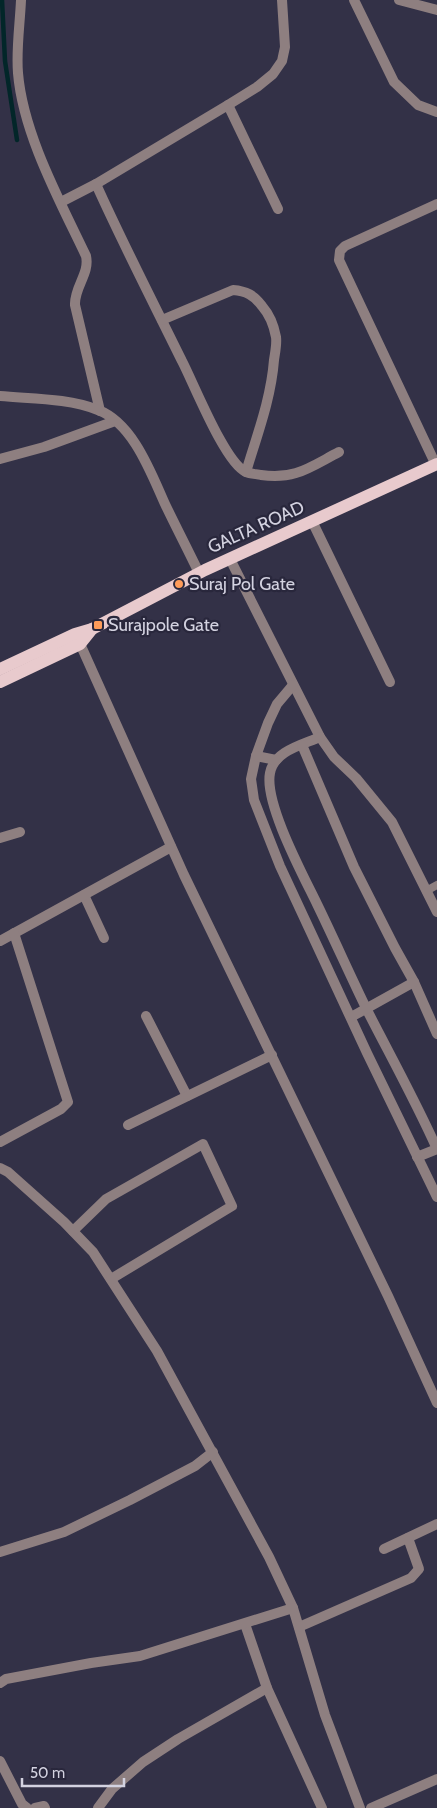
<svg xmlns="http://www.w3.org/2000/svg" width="437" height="1808" font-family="Cabin,sans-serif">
  <rect width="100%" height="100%" fill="#333147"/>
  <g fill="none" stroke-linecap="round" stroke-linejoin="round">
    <polyline stroke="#022629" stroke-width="4.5" points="2,0 5,61 17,140"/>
    <polyline stroke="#8e7f80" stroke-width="8" points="426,891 437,885"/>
    <g stroke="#8e7f80" stroke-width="10">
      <path d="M21 0C20 24 16 49 18 73 23 134 60 201 86 256 90 274 74 287 75 305L100 411"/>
      <polyline points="354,0 394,82 418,105 437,112"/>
      <polyline points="399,0 437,10"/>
      <polyline points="228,105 278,209"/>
      <path d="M96 184C123 244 153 302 182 361 194 384 225 463 246 472 250 474 257 474 261 475 295 480 310 467 339 452"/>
      <polyline points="61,202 96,184 228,105 257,87 273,74 282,61 285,47 282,0"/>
      <path d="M162 320 233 290C246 291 254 295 262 306 269 314 274 326 276 337 277 344 275 353 274 360 271 399 257 435 246 472"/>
      <polyline points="0,459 44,447 115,421"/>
      <polyline points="436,465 339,260 340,251 345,246 437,204"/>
      <polyline points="312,521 390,682"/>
      <polyline points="230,559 320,737 334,757 356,778 392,822 437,912"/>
      <polyline points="77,637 184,875 388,1296 437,1403"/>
      <polyline points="293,685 277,704 268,723 256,756 251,779 254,800 280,866 367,1053 437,1197"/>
      <path d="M320 737C302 745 274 751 270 773 264 803 303 875 317 904 334 939 350 975 367 1010 391 1057 416 1102 437 1149"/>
      <polyline points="302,745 354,867 395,948 414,982 437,1034"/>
      <polyline points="256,756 276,760"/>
      <polyline points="0,838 20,832"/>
      <polyline points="84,895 104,938"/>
      <polyline points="0,941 171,847"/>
      <polyline points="146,1016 187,1096"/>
      <polyline points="351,1017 414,982"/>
      <polyline points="128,1125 272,1055"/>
      <polyline points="0,1142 61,1109 68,1102 14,933"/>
      <polyline points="417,1157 437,1149"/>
      <polyline points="0,1168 8,1172 64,1222 93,1252 157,1351 269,1557 293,1608 325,1715 360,1808"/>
      <polyline points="73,1231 106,1199 203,1144 232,1206 111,1279"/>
      <polyline points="384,1549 437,1524"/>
      <polyline points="0,1552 64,1532 130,1500 195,1466 213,1452"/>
      <polyline points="245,1624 267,1688 322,1808"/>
      <polyline points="299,1627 411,1578 419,1569 408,1538"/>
      <polyline points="0,1683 6,1679 91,1663 140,1656 293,1608"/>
      <polyline points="0,1761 22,1804 27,1808"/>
      <polyline points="35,1808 44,1806 45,1808"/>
      <polyline points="98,1808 112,1789 143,1762 178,1739 267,1688"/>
      <polyline points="371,1808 437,1779"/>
    </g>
    <path stroke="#8e7f80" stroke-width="10" d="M0 396C32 399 68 398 98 410 133 423 151 473 165 504 176 527 188 550 199 573"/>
    <g stroke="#e8cacd" stroke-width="12">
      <polyline points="0,669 75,634 92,629 205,570 437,464"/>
      <polyline points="0,682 80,644 92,629"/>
    </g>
  </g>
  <g fill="#fe9b59" stroke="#29273c" stroke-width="2">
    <circle cx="179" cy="584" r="5"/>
    <rect x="93" y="620" width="10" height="10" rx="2.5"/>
  </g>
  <g text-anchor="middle" stroke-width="4.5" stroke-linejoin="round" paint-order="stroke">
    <g font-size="18" fill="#d3d2e0" stroke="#29273c">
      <text transform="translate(256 527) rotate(-24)" y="6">GALTA ROAD</text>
    </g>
    <g font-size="18" fill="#d3d2e0" stroke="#29273c" text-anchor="start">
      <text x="189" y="590">Suraj Pol Gate</text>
      <text x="108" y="631">Surajpole Gate</text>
    </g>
  </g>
  <path d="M22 1778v8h102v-8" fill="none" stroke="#d3d2e0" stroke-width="2.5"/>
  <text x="30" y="1778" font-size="15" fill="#d3d2e0" stroke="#29273c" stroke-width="4" paint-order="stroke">50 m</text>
</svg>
